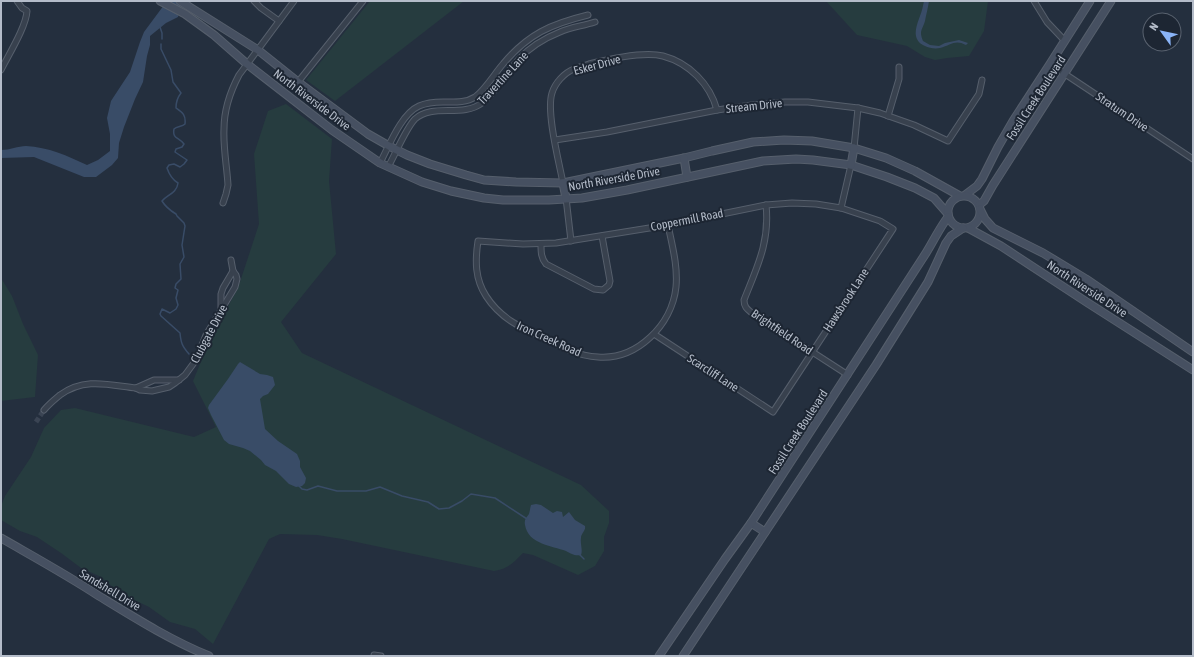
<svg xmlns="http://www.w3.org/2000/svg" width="1194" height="657" font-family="'Asap Condensed',sans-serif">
  <rect width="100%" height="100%" fill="#242f3e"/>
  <g fill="#263c3f">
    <polygon points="370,1 464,1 335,101 306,80"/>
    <polygon points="826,1 988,1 984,31 969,56 947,58 935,60 925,57 907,46 857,35"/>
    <path d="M286 104 332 139 329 181 336 254 281 322 302 353 581 485 609 511V523L604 537V551L595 566 578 575 533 555 523 553C513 563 508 569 494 571L342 539 317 535 280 534 269 539 213 644 195 629 170 622 149 607 122 594 99 576 81 568 61 553 37 537 20 531 1 520V506L5 496 31 457 44 428 61 410 75 408 194 437 216 427 193 381 209 342 238 288 259 224 254 154 268 111Z"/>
    <polygon points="1,278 12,296 23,324 38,355 35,397 1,401"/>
  </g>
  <g fill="#394c67">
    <path d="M167 1H182L178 17 166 23 150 36V45L147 56 143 82 135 99 124 127 119 143 118 158 112 165 96 177H84L34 157 1 158V150C10 150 18 146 26 146 48 147 68 156 87 165L98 160 110 151V134L107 118 111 101 130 72 140 42 144 32Z"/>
    <path d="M924 1H929C928 8 926 15 925 21 922 31 919 30 923 41L930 45 939 46 945 43 959 40 968 43 966 45C955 39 951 45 940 48 935 49 929 48 925 46 911 40 916 27 920 16 922 11 923 6 924 1Z"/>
    <polygon points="240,362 260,374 267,375 273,377 275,385 268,394 263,396 260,399 265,429 278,441 297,454 300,461 300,467 306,478 305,483 302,486 296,487 289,484 276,471 265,465 261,460 250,451 243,448 229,444 224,440 211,415 208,408 209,405 228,379 238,364"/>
    <path d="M536 504 541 505 553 513 557 511 562 512 563 517 569 512 575 520 585 526C586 531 581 533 581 538 580 544 583 550 581 555 574 556 572 554 566 551 552 546 528 544 525 525 524 520 526 518 529 514 530 511 530 508 531 505Z"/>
  </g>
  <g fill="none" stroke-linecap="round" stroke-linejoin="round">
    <g stroke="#394c67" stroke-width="1.5">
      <polyline points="160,27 162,33 162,39"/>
      <path d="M161 44V49L171 70 173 82 181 93C177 98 176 102 176 108 183 113 186 115 185 124 182 127 177 126 174 129 172 139 179 137 184 144L182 147 176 149 175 152 187 160 184 164 180 167 174 164 169 165 167 168C169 174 173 180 178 183 177 193 167 195 162 201 165 206 171 211 176 214L177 216 184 223 185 226 182 245 184 257 180 264 181 279 176 284 175 288 178 290 176 298 178 305 176 309 170 313 162 309 160 314 161 316 180 333C181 343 182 346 189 354"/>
      <polyline points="299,486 302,489 307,490 318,486 337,491 366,491 380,487 402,496 428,502 439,509 449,508 462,501 471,494 495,498 527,519"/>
      <polyline points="580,555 584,559"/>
    </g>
    <polyline stroke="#3a4453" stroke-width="5" stroke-dasharray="5 2.5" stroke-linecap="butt" points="36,422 44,410"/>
    <g stroke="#565f6c" stroke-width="7">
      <g id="street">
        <polyline points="254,1 261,8 279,21"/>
        <polyline points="1034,1 1047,22 1065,41"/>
        <polyline points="1050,64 1193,159"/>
        <path d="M1 70C9 54 26 27 27 11L22 8 17 1"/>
        <polyline points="298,82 363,1"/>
        <polyline points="888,116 899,79 899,67"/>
        <polyline points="555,140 607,132 717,110 752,105 785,102 808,102 858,108 880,113 914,125 948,141 979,94 982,80"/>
        <polyline points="854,148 858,108"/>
        <path d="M380 163C389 146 401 114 419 106 426 103 435 102 443 102 454 102 466 103 475 97 485 90 495 73 503 64 528 34 551 24 588 15"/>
        <path d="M388 167C395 155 406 128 415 119 433 103 462 118 482 103 495 93 507 72 519 59 530 47 545 38 560 32 571 27 583 26 595 22"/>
        <path d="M563 183C559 162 546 112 552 93 555 83 564 73 574 69 578 67 584 66 589 64 609 59 643 51 663 56 689 63 710 84 717 110"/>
        <polyline points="566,198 571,241"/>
        <path d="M223 203 226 194 228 185C227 167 223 147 224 129 224 110 230 92 239 75L294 1"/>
        <path d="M766 205C770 242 757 267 744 300 744 307 747 309 752 313L848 375"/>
        <polyline points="841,208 851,165"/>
        <path d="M541 244C541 252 541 258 546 264L594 289 603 290 609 285 610 281 602 236"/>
        <polyline points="221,309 221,294 223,288 233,271"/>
        <path d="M654 334 773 412 893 229 880 221 841 208 816 204 792 203 766 205 668 225 556 243 523 244 478 241C475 261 475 279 486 296 500 318 521 328 544 338 561 347 578 356 598 357 637 360 672 325 676 287 678 266 672 245 668 225"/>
        <polyline points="136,388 154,380 179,380"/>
        <path d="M44 410C49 404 54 400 60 395 85 377 109 385 136 388L140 390 152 391 169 387 175 383 185 375 196 360 206 335 235 287 237 279 236 275 233 271 231 260"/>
        <polyline points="374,655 381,656"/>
      </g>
    </g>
    <g stroke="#565f6c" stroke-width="9">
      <g id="secondary">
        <polyline points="160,1 185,14 214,35 247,64 332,130 380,163 422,182 451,191 484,198 503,200 549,200 582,198 627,190 763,161 796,159 813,160 851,165 887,177 915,188 934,198 948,214"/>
        <polyline points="180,1 258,50 298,82 368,134 389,146 407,155 430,164 466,175 484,180 516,182 563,183 684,158 712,151 753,142 784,140 812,141 854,148 886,158 915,171 960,196"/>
        <polyline points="684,158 687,177"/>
        <polyline points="851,165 854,148"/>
        <polyline points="563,183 566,198"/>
        <polyline points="965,195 977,186 982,179 998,147 1013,121 1050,64 1090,1"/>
        <circle cx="964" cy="212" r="16"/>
        <polyline points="979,205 984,201 993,185 1111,1"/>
        <polyline points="980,209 985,219 993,228 1043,253 1086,279 1193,352"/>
        <polyline points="968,228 1001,246 1088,303 1193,370"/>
        <polyline points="751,523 765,532"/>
        <path d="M1 538C34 557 67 575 99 596 135 618 170 640 209 656"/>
        <path d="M659 656 725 559 751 523 926 253C933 242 940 227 948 217"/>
        <polyline points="683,656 876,365 928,282 946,243 951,236 963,228"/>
      </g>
    </g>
    <use href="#street" stroke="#38414e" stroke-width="5"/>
    <use href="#secondary" stroke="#465061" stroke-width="7"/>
  </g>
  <g text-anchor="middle" stroke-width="4" stroke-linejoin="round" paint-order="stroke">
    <g font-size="12" fill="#b4bcc9" stroke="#1d2633">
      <text transform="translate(597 65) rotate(-15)" y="4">Esker Drive</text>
      <text transform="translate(503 78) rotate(-47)" y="4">Travertine Lane</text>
      <text transform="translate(1036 98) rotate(-57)" y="4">Fossil Creek Boulevard</text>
      <text transform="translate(312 100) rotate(37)" y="4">North Riverside Drive</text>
      <text transform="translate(754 106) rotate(-6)" y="4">Stream Drive</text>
      <text transform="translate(1122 112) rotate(34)" y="4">Stratum Drive</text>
      <text transform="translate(614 179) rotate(-10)" y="4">North Riverside Drive</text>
      <text transform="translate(687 220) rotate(-11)" y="4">Coppermill Road</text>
      <text transform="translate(1087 289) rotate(33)" y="4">North Riverside Drive</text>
      <text transform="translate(846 300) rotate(-57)" y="4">Hawsbrook Lane</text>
      <text transform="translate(782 332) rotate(34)" y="4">Brightfield Road</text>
      <text transform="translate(209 334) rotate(-62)" y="4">Clubgate Drive</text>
      <text transform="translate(549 339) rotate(24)" y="4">Iron Creek Road</text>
      <text transform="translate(713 373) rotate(33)" y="4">Scarcliff Lane</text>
      <text transform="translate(798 432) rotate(-57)" y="4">Fossil Creek Boulevard</text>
      <text transform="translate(110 590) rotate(31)" y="4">Sandshell Drive</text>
    </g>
  </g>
  <rect width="1194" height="657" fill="none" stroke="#b4bcc9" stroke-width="4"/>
  <g transform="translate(1162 32) rotate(303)"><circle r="19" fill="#1d2633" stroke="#59626f"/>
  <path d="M0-3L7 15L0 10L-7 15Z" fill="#8ab4f8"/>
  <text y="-6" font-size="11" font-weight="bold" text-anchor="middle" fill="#b4bcc9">N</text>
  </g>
</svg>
